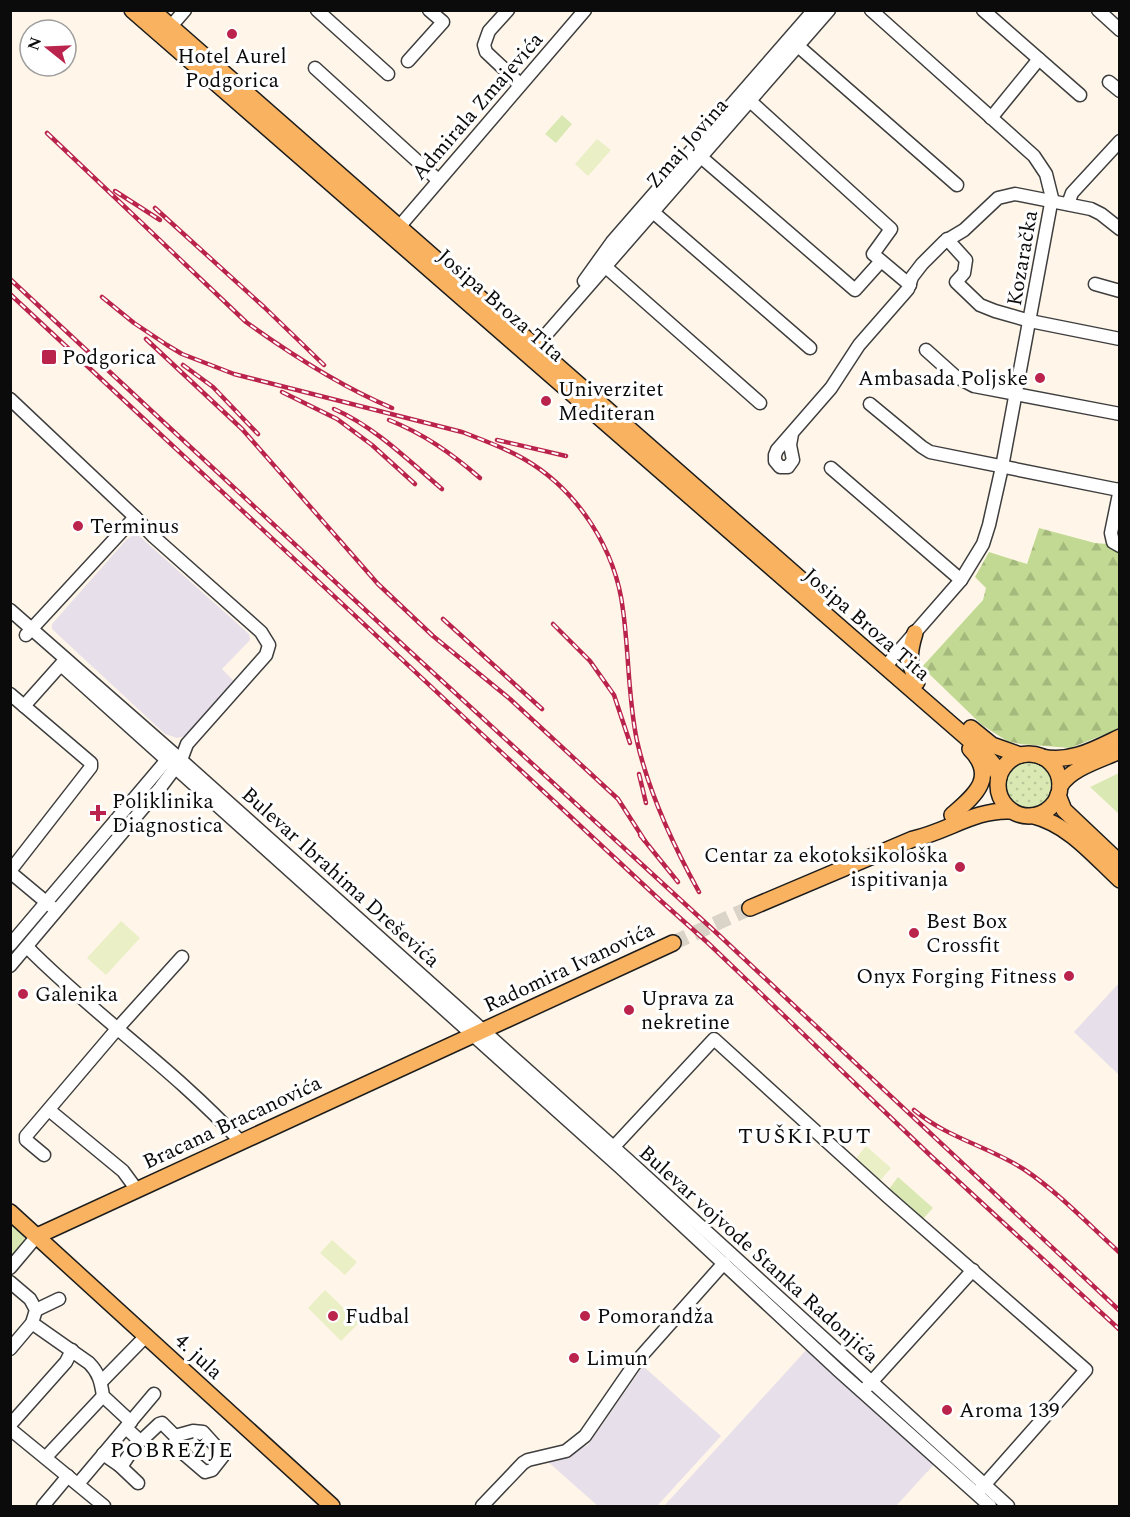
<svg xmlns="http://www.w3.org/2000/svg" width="1130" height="1517" font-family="Spectral,serif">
  <defs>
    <pattern id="grass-dots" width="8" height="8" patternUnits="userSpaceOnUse" patternTransform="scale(1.5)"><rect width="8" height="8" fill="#dae8b4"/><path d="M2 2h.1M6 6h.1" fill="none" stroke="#bac699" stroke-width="1.8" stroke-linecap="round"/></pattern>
    <pattern id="forest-firs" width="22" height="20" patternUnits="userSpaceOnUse" patternTransform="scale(1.5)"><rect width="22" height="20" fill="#c2d993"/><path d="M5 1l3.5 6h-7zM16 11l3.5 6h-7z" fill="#a5b97d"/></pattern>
  </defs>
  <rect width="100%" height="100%" fill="#fff6e9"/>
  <g fill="#e7dfea">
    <polygon points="136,533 249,634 250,640 222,669 235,682 186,736 177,738 165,734 52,629 52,624 126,540"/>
    <polygon points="1119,983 1119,1075 1074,1032"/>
    <polygon points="808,1348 939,1459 896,1506 664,1506"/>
    <polygon points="643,1366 721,1436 657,1506 598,1506 547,1461 588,1445"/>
  </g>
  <circle fill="url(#grass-dots)" cx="1029" cy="786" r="25"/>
  <polygon fill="url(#forest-firs)" points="1039,528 1095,543 1119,545 1119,729 1070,748 1020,744 1007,741 982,725 922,667 983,600 986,588 975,577 989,552 1027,564"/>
  <g fill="#dae8b4">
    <polygon points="562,115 572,124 556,143 545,134"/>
    <polygon points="1119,773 1119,814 1090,787"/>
    <polygon points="898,1177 933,1208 922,1220 889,1189"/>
    <path d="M11 1222C32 1241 27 1244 11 1265Z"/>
  </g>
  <g fill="#eaefc6">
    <polygon points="597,139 611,150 588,176 575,164"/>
    <polygon points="121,921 140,938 106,975 87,958"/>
    <polygon points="866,1146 891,1168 879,1182 854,1161"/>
    <polygon points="332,1240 357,1262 345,1275 320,1253"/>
    <polygon points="325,1290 359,1323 341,1341 308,1308"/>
  </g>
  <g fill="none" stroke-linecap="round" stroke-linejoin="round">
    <polyline stroke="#dad3c8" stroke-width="15" stroke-dasharray="15 8" stroke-linecap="butt" points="673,943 750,908"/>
    <g stroke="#3e3e3e" stroke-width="15">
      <g id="minor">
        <polyline points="317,10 388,74"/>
        <polyline points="508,10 489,31 484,45 486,52 520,84"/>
        <polyline points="871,10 1034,156 1046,174 1052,198 1002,467 989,525 983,544 961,580 885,667"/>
        <polyline points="983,10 1080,95"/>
        <polyline points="1098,10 1120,30"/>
        <polyline points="166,32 185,10"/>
        <polyline points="798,46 957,185"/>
        <polyline points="408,61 443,22 429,10"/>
        <polyline points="315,68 438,180"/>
        <polyline points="1109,82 1120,91"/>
        <polyline points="750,101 891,229 873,254 910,285"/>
        <polyline points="991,118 1039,59"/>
        <polyline points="701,157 855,290 881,261"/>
        <polyline points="1068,204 1072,193 1120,141"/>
        <polyline points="653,212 810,348"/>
        <polyline points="399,227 585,10"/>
        <polyline points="947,239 966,260 964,273 956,282 980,305 995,311 1030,321 1120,339"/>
        <polyline points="599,261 760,403"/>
        <polyline points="584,281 612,242 814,10"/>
        <polyline points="1095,284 1120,291"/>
        <polyline points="926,350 955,376 974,386 1120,414"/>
        <polyline points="530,353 829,10"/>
        <polyline points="10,399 135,517 154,537 261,632 269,645 266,655 187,744 181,760 160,788 10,966"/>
        <polyline points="870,404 922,447 930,452 1119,490"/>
        <polyline points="792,434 790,445 793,460 788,467 780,467 775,461 775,455 777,450 831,388 859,345 908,289 912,277 922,264 944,242 964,230 998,198 1015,194 1091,209 1101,214 1120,229"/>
        <polyline points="831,468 961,580"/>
        <polyline points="1120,489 1111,533 1113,542 1120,546"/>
        <polyline points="10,610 181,760 629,1161 1008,1506"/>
        <polyline points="26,635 135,517"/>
        <polyline points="61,665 622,1169 838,1370 990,1506"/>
        <polyline points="10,694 91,763 91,767 10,871"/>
        <polyline points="24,706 65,660"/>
        <polyline points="10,872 52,907"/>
        <polyline points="10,945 171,755"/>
        <path d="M27 947C94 1015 175 1070 240 1141"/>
        <polyline points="49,1110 123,1171 137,1190"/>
        <polyline points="609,1152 714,1039 887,1196 1086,1370 979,1491"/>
        <polyline points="44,1155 26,1140 26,1136 117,1029 182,957"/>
        <polyline points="10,1268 37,1236"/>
        <polyline points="10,1282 30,1299 36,1310 32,1323 10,1349"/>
        <polyline points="36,1310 59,1299"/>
        <path d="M32 1323 89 1363C99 1373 101 1382 103 1396L131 1422"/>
        <polyline points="101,1382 146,1336"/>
        <polyline points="866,1388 973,1270"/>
        <polyline points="10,1425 66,1362 72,1350"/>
        <polyline points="126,1428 139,1440 142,1440 159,1424 162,1423 175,1436 193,1431 203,1432 222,1453 223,1456 212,1470 205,1472 177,1448 175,1436"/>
        <polyline points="10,1429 104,1506"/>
        <polyline points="103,1454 119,1465 123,1464 139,1440"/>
        <polyline points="46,1457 103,1396"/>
        <polyline points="119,1465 138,1483"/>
        <polyline points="78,1484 154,1394"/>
        <polyline points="43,1506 68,1476"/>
        <polyline points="482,1506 523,1463 528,1460 566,1451 585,1436 636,1362 724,1263"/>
      </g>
    </g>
    <g stroke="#1c1c1c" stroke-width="18">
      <g id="major">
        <polyline points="132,10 982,751 994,765 999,777"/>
        <polyline points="152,10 822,598"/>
        <path d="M915 633C909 652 908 664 917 682"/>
        <polyline points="971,728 992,745 1020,755"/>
        <circle cx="1029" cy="785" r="31"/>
        <path d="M1042 757C1071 763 1095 749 1120 737"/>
        <path d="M1060 786C1071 768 1100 760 1120 751"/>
        <polyline points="1058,795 1064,810 1120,863"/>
        <path d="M952 815C974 796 998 777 970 749"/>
        <path d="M1034 816C1069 825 1094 856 1120 880"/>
        <path d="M750 908 913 839C947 832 975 809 1011 811"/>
        <polyline points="10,1212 332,1506"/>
        <polyline points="37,1236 673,943"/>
      </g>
    </g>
    <use href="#minor" stroke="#fff" stroke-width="12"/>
    <use href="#major" stroke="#f8b260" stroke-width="15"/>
    <g stroke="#ba244c" stroke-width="4.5">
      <g id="rail">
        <path d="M47 133 246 322C292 355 340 386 392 408"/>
        <polyline points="115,191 160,220"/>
        <polyline points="155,208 264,307 324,365"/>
        <polyline points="10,279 403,645 721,937 1120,1311"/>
        <polyline points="10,294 661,901 708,943 931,1156 1120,1330"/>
        <path d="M102 297 134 323 167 345 182 354 234 374 462 432C483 440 505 448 524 459 578 490 616 550 623 610 629 653 628 698 637 741 649 793 673 845 699 892"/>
        <polyline points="146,339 242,429 378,584 433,636 510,699 618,799 645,841"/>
        <polyline points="183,365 213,387 258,434"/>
        <polyline points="282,392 337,419 372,445 415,484"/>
        <path d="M334 409C375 427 408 460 442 489"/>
        <path d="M389 420C424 434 451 453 480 478"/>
        <polyline points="497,440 566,456"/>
        <polyline points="443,619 542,709"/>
        <polyline points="553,624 590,661 614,695 630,743"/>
        <polyline points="639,774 646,803"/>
        <polyline points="640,835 678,882"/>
        <path d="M914 1110C947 1138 990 1147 1025 1170 1059 1193 1089 1225 1120 1253"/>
      </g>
    </g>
    <use href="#rail" stroke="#fff" stroke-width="2" stroke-dasharray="7" stroke-linecap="butt"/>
  </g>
  <g fill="#ba244c" stroke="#fff" stroke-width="2">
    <circle cx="232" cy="34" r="6"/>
    <rect x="41" y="349" width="16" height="16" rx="3"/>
    <circle cx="1040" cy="378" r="6"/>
    <circle cx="546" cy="401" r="6"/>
    <circle cx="78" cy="526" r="6"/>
    <path d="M95 804h6v6h6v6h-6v6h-6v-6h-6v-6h6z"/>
    <circle cx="960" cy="867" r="6"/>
    <circle cx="914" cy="933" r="6"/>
    <circle cx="1069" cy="976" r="6"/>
    <circle cx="23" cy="994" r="6"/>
    <circle cx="629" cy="1010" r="6"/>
    <circle cx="333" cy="1316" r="6"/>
    <circle cx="585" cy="1316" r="6"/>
    <circle cx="574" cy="1358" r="6"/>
    <circle cx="947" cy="1410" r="6"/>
  </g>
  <g text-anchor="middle" stroke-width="6" stroke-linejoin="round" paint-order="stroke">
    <g font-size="21" fill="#0b0b0b" stroke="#fff" text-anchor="start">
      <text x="232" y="63" text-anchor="middle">Hotel Aurel<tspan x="232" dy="24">Podgorica</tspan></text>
      <text x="62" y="364">Podgorica</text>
      <text x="1028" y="385" text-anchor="end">Ambasada Poljske</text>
      <text x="558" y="396">Univerzitet<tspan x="558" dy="24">Mediteran</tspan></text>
      <text x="90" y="533">Terminus</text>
      <text x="112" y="808">Poliklinika<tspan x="112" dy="24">Diagnostica</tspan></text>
      <text x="948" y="862" text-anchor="end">Centar za ekotoksikološka<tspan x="948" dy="24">ispitivanja</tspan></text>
      <text x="926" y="928">Best Box<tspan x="926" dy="24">Crossfit</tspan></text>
      <text x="1057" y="983" text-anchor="end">Onyx Forging Fitness</text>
      <text x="35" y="1001">Galenika</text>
      <text x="641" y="1005">Uprava za<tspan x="641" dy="24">nekretine</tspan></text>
      <text x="345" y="1323">Fudbal</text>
      <text x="597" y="1323">Pomorandža</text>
      <text x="586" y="1365">Limun</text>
      <text x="959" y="1417">Aroma 139</text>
    </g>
    <g font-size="21" fill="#0b0b0b" stroke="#fff">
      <text transform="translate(477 106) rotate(-49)" y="7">Admirala Zmajevića</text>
      <text transform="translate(687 143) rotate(-49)" y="7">Zmaj Jovina</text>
      <text transform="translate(1022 258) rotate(-80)" y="7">Kozaračka</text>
      <text transform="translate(501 305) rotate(41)" y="7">Josipa Broza Tita</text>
      <text transform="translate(867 624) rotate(41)" y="7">Josipa Broza Tita</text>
      <text transform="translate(341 877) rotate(42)" y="7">Bulevar Ibrahima Dreševića</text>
      <text transform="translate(569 967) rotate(-25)" y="7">Radomira Ivanovića</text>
      <text transform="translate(232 1122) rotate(-25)" y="7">Bracana Bracanovića</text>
      <text transform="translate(759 1254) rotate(42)" y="7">Bulevar vojvode Stanka Radonjića</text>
      <text transform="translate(199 1356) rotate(43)" y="7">4. jula</text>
    </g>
    <g font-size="22" letter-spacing="1.5" fill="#0b0b0b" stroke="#fff">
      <text x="805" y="1143">TUŠKI PUT</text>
      <text x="172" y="1457">POBREŽJE</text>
    </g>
  </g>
  <rect width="1130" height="1517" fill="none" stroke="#0b0b0b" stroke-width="24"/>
  <g transform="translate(48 48) rotate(288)"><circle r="28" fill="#ffffff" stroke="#9d9d9d" stroke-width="1.5"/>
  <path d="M0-4.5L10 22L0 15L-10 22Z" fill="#ba244c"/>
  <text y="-9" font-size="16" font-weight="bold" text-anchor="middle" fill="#0b0b0b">N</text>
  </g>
</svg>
